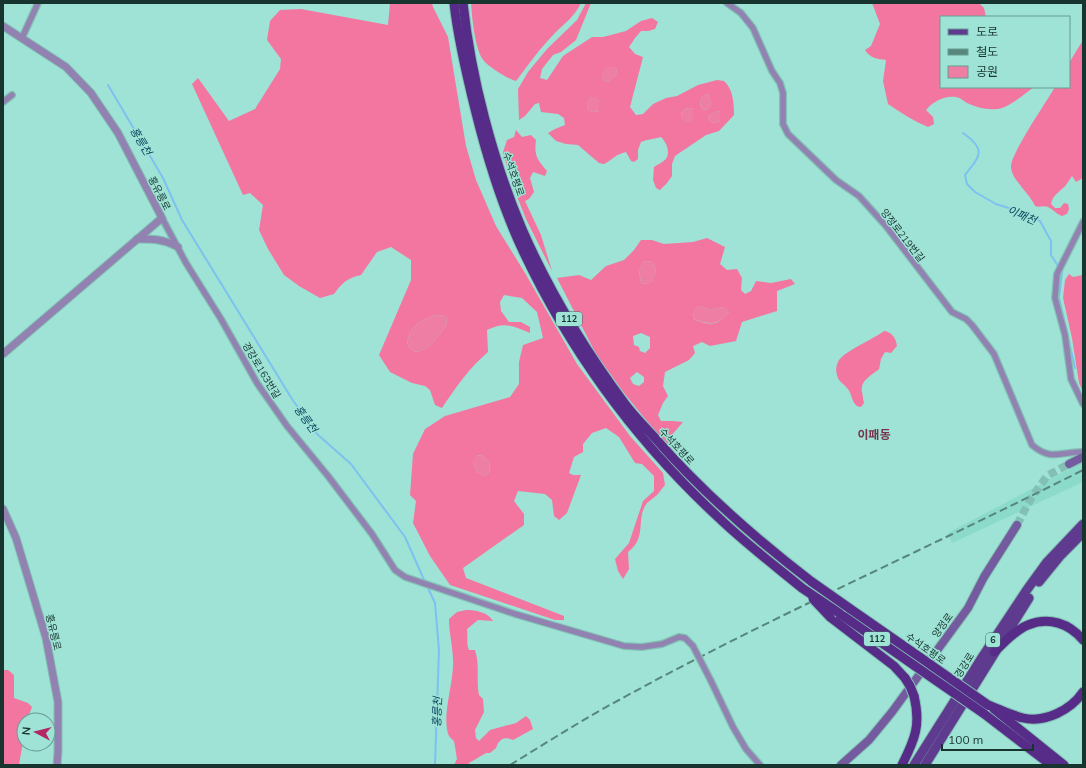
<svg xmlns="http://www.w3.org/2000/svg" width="1086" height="768" font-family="Mulish,'Noto Sans KR',sans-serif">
  <rect width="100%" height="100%" fill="#9ee3d5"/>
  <polygon fill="#8bdaca" points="1083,462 1083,482 952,543 948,533"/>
  <g fill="#ee7ea3">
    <path d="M607 66 613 67 616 68 617 73 614 77 608 82 603 80C602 74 604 71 607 66Z"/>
    <path d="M708 94 711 104 708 109 703 110 700 104C701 98 702 95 708 94Z"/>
    <polygon points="591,97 595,97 599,102 599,111 592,112 588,109 587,104"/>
    <path d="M689 108 693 109V119L689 122H685L681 120C681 112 681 110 689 108Z"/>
    <polygon points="717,111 720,112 720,120 717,123 711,122 708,118 709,115"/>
    <polygon points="644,261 653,262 656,270 653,283 648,284 641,283 639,271"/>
    <path d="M698 306H702L709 310 723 307 729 312C717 327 709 324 693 319L694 311Z"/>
    <path d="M436 315 446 316 447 324C442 332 424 358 412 350 410 349 408 345 407 343 411 324 420 321 436 315Z"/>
    <polygon points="476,455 483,456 489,462 490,471 485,476 477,472 473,462"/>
  </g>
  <g fill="#f376a1" fill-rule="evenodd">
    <path d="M390 3H432L433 7 448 37 466 146 476 180 496 226 525 273 577 364 630 436 663 473 665 485C662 488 660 492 657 495 654 498 650 500 647 503 635 519 648 537 628 552L629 569 623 579 618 571 615 559 629 543 643 501 654 491V476L642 464 635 463 619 437 606 428 592 433 583 444V452L574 457 569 473 573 475H581L567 513 559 520 554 516 552 500 545 494 518 491 514 501 524 514V525L463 568 466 578 564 616V620H555L450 585 430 556 413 523 416 501 410 495 413 454 425 429 445 416 510 397 519 384V362L523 345 543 338 537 312 522 298 504 295 500 302 501 311 509 322H521L530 327V333C514 326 504 321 487 330L488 352C469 368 456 387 442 408L435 405 430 390 425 386 412 383 390 372 379 355 411 280V260L391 247 377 252 361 275C347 278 342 283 334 294L320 298 299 286 284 275 268 249 259 230 263 205 250 193 243 195 192 84 198 78 229 121 255 109 280 69 281 59 267 40 270 21 280 10 301 9 388 25ZM436 315 446 316 447 324C442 332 424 358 412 350 410 349 408 345 407 343 411 324 420 321 436 315ZM477 455 483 456 489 462 490 471 485 476 477 472 473 462Z"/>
    <path d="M471 3H581C575 16 565 23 555 33 541 47 528 65 516 81 508 79 489 67 484 61 475 51 472 17 471 3Z"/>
    <path d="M586 3H591L576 40 561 52 553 55 542 69 540 78 547 80 563 56 592 37H603L626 31 641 21 652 18 658 22 655 29 648 31H641L635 38 629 47 635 54 643 57 630 107 636 115 643 114 653 104 666 98 677 96 698 85 717 80 724 81C733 89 734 103 734 115L719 131 706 135 675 156 672 164V176L667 183 660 190 656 188 653 180 654 167C657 165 663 162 666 159 671 152 666 142 661 137 654 139 648 139 641 142L638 150V159L634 162 631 161 626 152C616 154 612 160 604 164L599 163 578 145 566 144 556 141 548 133 555 129 565 125 564 118 558 114 541 112 539 103 535 104 525 116 519 120 518 89 528 72 547 49 577 20ZM607 67H613L616 68 617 73 614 77 608 82 603 80C602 74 604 71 607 67ZM708 94 711 104 708 109 703 110 700 104C701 98 702 95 708 94ZM591 97H595L599 102V111L592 112 588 109 587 104ZM689 108 693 109V119L689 122H685L681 119C681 112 681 110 689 108ZM717 111 720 112V120L717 123 711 122 708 118 709 115Z"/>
    <path d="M872 3H979L984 8 986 17H941V87H1034C1026 93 1007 109 997 109 986 110 976 107 967 103 964 101 959 97 956 97 945 95 932 102 926 110L933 117 934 124 928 127C914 121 901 113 888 104L883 81 886 60C877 59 870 58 865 50L871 46 880 24Z"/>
    <path d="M1083 40V178L1076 182 1072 176C1070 179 1068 182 1066 185 1060 192 1053 194 1051 204L1055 208H1060L1064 203 1068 204 1069 209 1067 214 1062 216C1056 214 1053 209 1048 207 1043 205 1040 208 1035 206 1030 194 1011 179 1011 167 1010 155 1047 101 1055 87H1069V63Z"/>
    <path d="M516 130 522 137 531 135 536 140C534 156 537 159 547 171L545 176 533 172 530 178 534 192 529 199 525 201 541 235 552 271 526 219 512 184 503 152 507 140 514 137Z"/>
    <path d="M707 238 725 247 720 264 727 270 737 269 742 278 741 290 745 294 751 291 756 281 771 283 791 279 795 284 777 291V311L742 322 736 341 710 346 702 342 693 346 695 353 689 360 665 372 663 386 668 396 663 403 658 415 661 421H672L683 422 671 436 674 441 683 446 681 457 655 431 624 393 596 354 557 278 579 275 591 280 606 266 624 260 634 250 641 240H652L664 244 693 242ZM644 261 653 262 656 270 653 282 648 284 641 283 639 271ZM698 306H702L709 310 723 307 729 312C717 327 709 325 693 319L694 311ZM641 333 650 337V348L645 353 640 351 639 347 634 345 633 336ZM637 372 644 377V382L639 386 633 384 630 378Z"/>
    <polygon points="1069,274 1073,277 1083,275 1083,392 1079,383 1072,338 1063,298 1065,280"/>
    <path d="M884 331C892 332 896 338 897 346L891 353 885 352 881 359 879 369C871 376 860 380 862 392 863 396 863 399 864 403L861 407C851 406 853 394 847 388 845 385 841 383 839 380 836 374 835 368 838 362 842 352 874 339 884 331Z"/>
    <path d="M466 610C475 610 488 612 493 621L478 620 467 629C468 636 466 644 469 650H475C480 665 476 680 479 695L483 699 484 712 475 730 476 738 479 741 490 730 516 723 526 716 530 720 533 729 513 740 507 738 502 739 498 743 496 748 490 753H486L469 763 468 765H454L457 759 454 741C449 737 448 735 447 729 444 711 452 686 453 667 454 651 449 635 449 619L457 612Z"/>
    <polygon points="3,670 8,670 14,675 14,698 28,703 32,707 27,720 24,720 24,736 19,765 3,765"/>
  </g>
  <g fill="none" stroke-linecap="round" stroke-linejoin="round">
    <g stroke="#7ec1f0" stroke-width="2">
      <polyline points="108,85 163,178 182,220 292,399 317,434 351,464 405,537 425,582"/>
      <path d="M963 133C987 150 980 156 965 175L967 184 975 192 996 204 1021 212 1040 221 1051 241V255L1062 272 1059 298 1075 368"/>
      <polyline points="427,586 435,603 439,650 435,765"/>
    </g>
    <polyline stroke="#83c0b4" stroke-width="8" stroke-dasharray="8 4" stroke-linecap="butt" points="1017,525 1030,500 1047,476 1069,464"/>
    <g stroke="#83c0b4" stroke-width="8">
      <g id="minor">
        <path d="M727 3 741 13 753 28 772 71 780 83 783 93V124L788 134 836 180 859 196 886 226 952 312 966 319 972 325 994 354 1032 445C1052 462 1061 451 1083 452"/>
        <polyline points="22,38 38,3"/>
        <polyline points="3,102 12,95"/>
        <polyline points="162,218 186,263 221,319 257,383 287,426 328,476 372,534 395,570 405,577 515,614 624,646 642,647 662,644 679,637 685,638 693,646"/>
        <polyline points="1083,222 1057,274 1055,298 1065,335 1071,379 1083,404"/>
        <polyline points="711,681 733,727 746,749 760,765"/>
      </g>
    </g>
    <g stroke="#83c0b4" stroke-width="9">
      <g id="tertiary">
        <polyline points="3,26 66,67 91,93 118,133 162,218 3,354"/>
        <path d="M137 239C154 239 163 239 178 247"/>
        <polyline points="3,509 16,538 46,638 58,702 58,752 57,765"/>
      </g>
    </g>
    <g stroke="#83c0b4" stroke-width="10">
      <g id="secondary">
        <polyline points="1069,464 1083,457"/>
        <polyline points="841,765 869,740 892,712 968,608 984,577 1017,525"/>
      </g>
    </g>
    <g stroke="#83c0b4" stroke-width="11">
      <g id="primary">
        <polyline points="1039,582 1061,555 1083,533"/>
        <polyline points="914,765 981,659 1026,591 1047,562 1083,524"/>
        <polyline points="925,765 1029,598"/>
      </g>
    </g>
    <g stroke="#83c0b4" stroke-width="11">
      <g id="trunk">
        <path d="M454 3C458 40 467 77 476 113 488 161 503 209 524 253 571 352 638 443 719 518 745 543 774 565 802 588"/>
        <path d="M463 3C471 77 493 161 522 229 549 291 585 350 625 404 634 416 645 427 655 438 702 492 756 539 812 582"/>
        <polyline points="849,608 921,658"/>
        <polyline points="839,613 915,666"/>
        <polyline points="830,617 894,666 905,678"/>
        <path d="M994 652C1004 643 1015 630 1028 625 1049 616 1070 624 1083 640"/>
        <path d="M988 705C999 709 1011 715 1023 718 1045 723 1071 710 1083 692"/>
        <polyline points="994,709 1064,765"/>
        <polyline points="983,713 1051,765"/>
        <path d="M902 765C915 739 921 725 914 696"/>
      </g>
    </g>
    <use href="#minor" stroke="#9282b1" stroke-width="5.5"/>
    <use href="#tertiary" stroke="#9282b1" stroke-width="7"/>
    <use href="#secondary" stroke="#745a9e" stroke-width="8"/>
    <use href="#primary" stroke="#5e3b8f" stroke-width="9"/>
    <use href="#trunk" stroke="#562c88" stroke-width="9"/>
    <path stroke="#57867d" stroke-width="2" stroke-dasharray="8 4" stroke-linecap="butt" d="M510 765C546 743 582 720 619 700 770 617 929 548 1083 470"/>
    <g stroke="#83c0b4" stroke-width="8" stroke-linecap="butt">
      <polyline id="minor-bridge" points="693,646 711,681"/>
    </g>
    <g stroke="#83c0b4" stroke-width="11" stroke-linecap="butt">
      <g id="trunk-bridge">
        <polyline points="812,582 849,608"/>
        <polyline points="802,588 839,613"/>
        <polyline points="813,599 830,617"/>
        <polyline points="921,658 988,705"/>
        <polyline points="915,666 983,713"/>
        <polyline points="905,678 910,686 914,696"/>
      </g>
    </g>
    <use href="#minor-bridge" stroke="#9282b1" stroke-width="5.5"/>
    <use href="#trunk-bridge" stroke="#562c88" stroke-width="9"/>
  </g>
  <g text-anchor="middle" stroke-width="3" stroke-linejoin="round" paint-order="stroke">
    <g fill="#9ee3d5" stroke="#406861" stroke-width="1">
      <rect x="556" y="312" width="26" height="14" rx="3"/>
      <rect x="864" y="632" width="26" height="14" rx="3"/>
      <rect x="986" y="633" width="14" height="14" rx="3"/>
    </g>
    <g font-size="9" font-weight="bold" fill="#18342f">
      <text x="569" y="322">112</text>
      <text x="877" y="642">112</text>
      <text x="993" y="643">6</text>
    </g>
    <g font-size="10" fill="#18342f" stroke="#9ee3d5">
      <text transform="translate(514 174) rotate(71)" y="4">수석호평로</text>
      <text transform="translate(160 193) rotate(63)" y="4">홍유릉로</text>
      <text transform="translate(903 235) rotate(52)" y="4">양정로219번길</text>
      <text transform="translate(262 370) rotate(59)" y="4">경강로163번길</text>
      <text transform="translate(677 446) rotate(47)" y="4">수석호평로</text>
      <text transform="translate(942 625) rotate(-54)" y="4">양정로</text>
      <text transform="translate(54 632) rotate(76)" y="4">홍유릉로</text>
      <text transform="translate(926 648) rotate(35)" y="4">수석호평로</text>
      <text transform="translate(964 665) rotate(-58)" y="4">경강로</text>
    </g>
    <g font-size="11" font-style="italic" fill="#073f5d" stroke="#9ee3d5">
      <text transform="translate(141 141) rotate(59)" y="4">홍릉천</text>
      <text transform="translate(1022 215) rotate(23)" y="4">이패천</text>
      <text transform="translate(306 419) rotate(54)" y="4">홍릉천</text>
      <text transform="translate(437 712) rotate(-88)" y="4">홍릉천</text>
    </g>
    <g font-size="12" font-weight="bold" fill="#78334c" stroke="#9ee3d5">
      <text x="874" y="439">이패동</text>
    </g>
  </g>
  <rect width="1086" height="768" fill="none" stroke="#18342f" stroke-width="8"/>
  <rect x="940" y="16" width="130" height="72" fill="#9ee3d5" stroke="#689d93"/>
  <rect x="948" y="29" width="20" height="6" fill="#5e3b8f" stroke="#689d93"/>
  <text x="976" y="36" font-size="12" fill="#18342f">도로</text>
  <rect x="948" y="49" width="20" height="6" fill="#57867d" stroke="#689d93"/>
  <text x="976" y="56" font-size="12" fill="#18342f">철도</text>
  <rect x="948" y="66" width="20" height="12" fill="#ee7ea3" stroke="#689d93"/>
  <text x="976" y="76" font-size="12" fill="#18342f">공원</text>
  <g transform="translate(36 732) rotate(277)"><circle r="19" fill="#9ee3d5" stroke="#689d93"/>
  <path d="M0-3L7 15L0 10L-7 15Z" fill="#b42964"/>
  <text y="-6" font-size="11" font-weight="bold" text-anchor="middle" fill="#18342f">N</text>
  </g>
  <path d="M942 744v6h91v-6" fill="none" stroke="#18342f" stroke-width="2"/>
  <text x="948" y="744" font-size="12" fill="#18342f" stroke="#9ee3d5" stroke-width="3" paint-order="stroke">100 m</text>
</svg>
